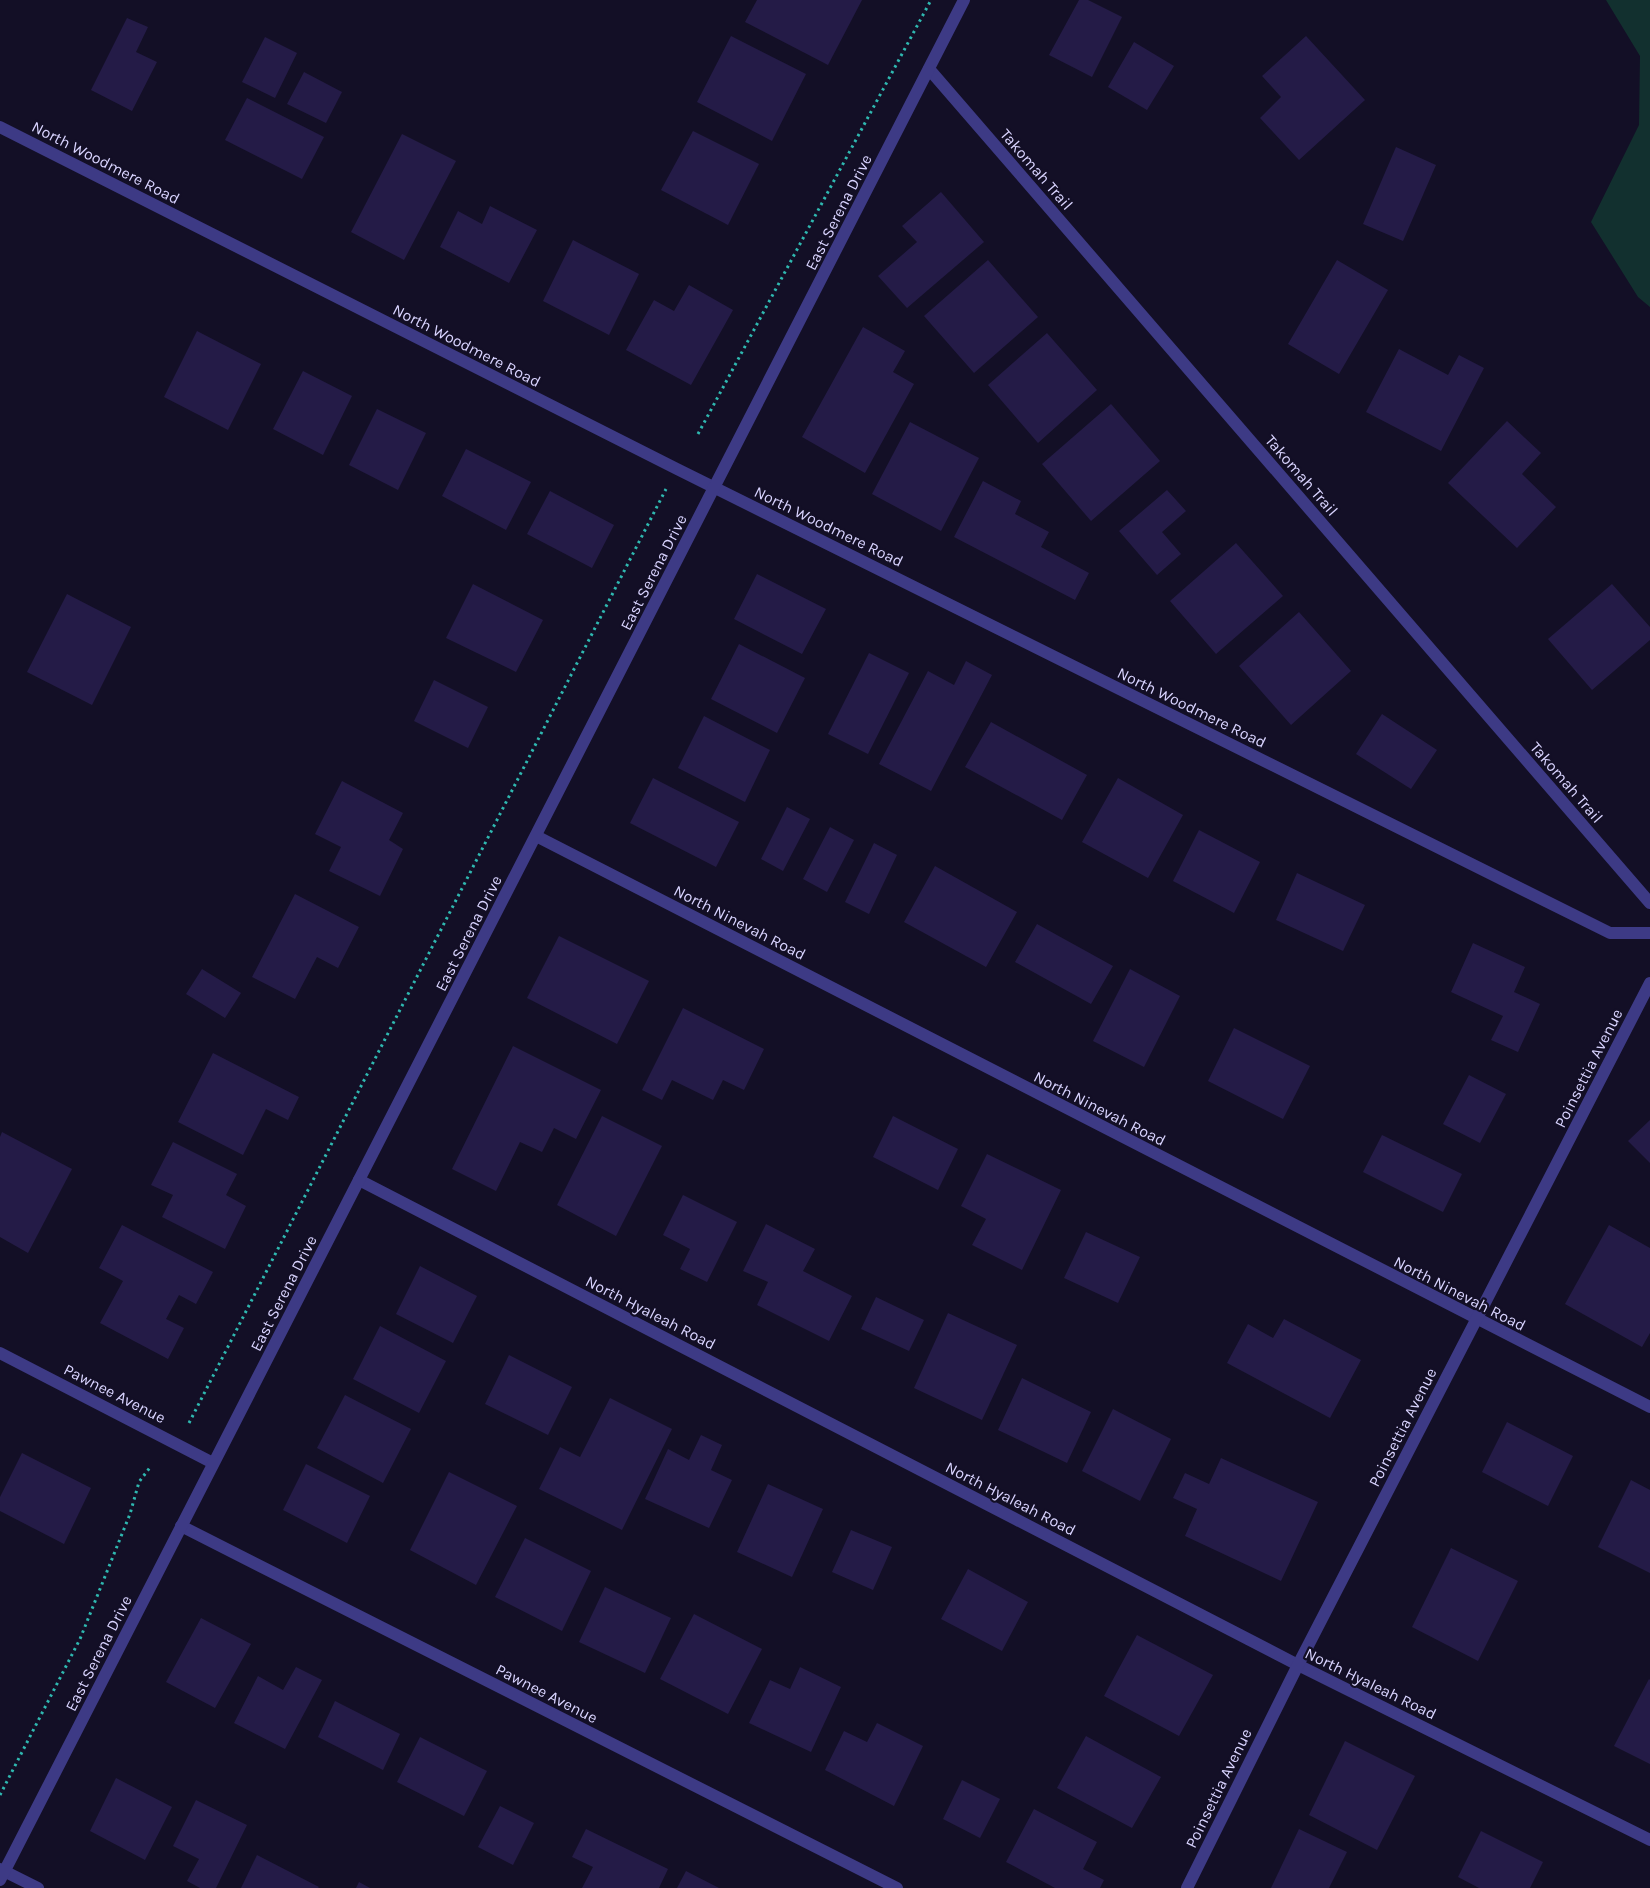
<svg xmlns="http://www.w3.org/2000/svg" width="1650" height="1888" font-family="Karla,sans-serif">
  <rect width="100%" height="100%" fill="#130f26"/>
  <polygon fill="#12302f" points="1606,0 1650,0 1650,307 1638,297 1591,222 1639,125 1640,56"/>
  <g fill="#241b47">
    <polygon points="757,0 862,0 828,65 745,22"/>
    <polygon points="1079,0 1088,0 1122,17 1092,77 1049,55"/>
    <polygon points="127,18 148,27 136,52 157,62 132,111 91,90"/>
    <polygon points="731,36 806,74 772,141 697,102"/>
    <polygon points="1306,36 1365,100 1299,160 1260,118 1281,97 1262,76"/>
    <polygon points="265,37 297,53 275,98 242,82"/>
    <polygon points="1134,42 1174,66 1147,110 1108,87"/>
    <polygon points="304,72 342,92 326,123 287,104"/>
    <polygon points="247,98 324,137 302,179 225,140"/>
    <polygon points="693,131 759,164 728,225 661,190"/>
    <polygon points="402,134 456,161 404,260 351,232"/>
    <polygon points="1396,147 1436,165 1403,241 1363,224"/>
    <polygon points="941,192 984,242 907,308 878,276 917,242 902,226"/>
    <polygon points="490,206 537,230 509,283 440,247 458,211 482,224"/>
    <polygon points="573,240 639,274 609,335 543,301"/>
    <polygon points="988,260 1038,317 974,373 924,316"/>
    <polygon points="1337,260 1388,290 1339,374 1288,344"/>
    <polygon points="689,285 733,310 691,385 626,350 654,300 674,311"/>
    <polygon points="863,327 905,351 893,372 914,384 865,473 802,437"/>
    <polygon points="197,331 261,364 228,430 164,397"/>
    <polygon points="1047,333 1097,390 1038,443 988,385"/>
    <polygon points="1399,349 1448,375 1459,355 1484,368 1441,451 1366,412"/>
    <polygon points="303,371 352,396 323,455 273,429"/>
    <polygon points="1111,404 1160,461 1091,521 1042,464"/>
    <polygon points="377,409 426,433 398,490 349,465"/>
    <polygon points="1507,421 1541,453 1522,474 1556,507 1517,548 1448,483"/>
    <polygon points="910,422 979,458 941,531 872,494"/>
    <polygon points="466,449 531,482 506,530 442,496"/>
    <polygon points="983,481 1021,501 1015,514 1049,532 1041,547 1089,573 1075,600 954,537"/>
    <polygon points="1167,490 1186,511 1162,532 1181,554 1157,575 1119,531"/>
    <polygon points="550,491 614,525 592,568 527,534"/>
    <polygon points="1236,543 1283,596 1216,654 1170,601"/>
    <polygon points="757,574 826,609 802,654 734,619"/>
    <polygon points="473,584 543,620 516,672 446,638"/>
    <polygon points="1612,584 1650,627 1650,640 1592,690 1548,639"/>
    <polygon points="67,594 131,627 92,705 27,672"/>
    <polygon points="1299,612 1351,671 1291,725 1239,666"/>
    <polygon points="739,644 805,678 777,733 711,699"/>
    <polygon points="869,653 909,673 868,754 828,734"/>
    <polygon points="966,661 992,675 931,791 879,764 928,671 954,685"/>
    <polygon points="434,680 488,707 468,748 414,721"/>
    <polygon points="1382,714 1437,750 1411,789 1356,754"/>
    <polygon points="704,716 770,750 745,802 678,768"/>
    <polygon points="991,722 1087,775 1062,820 965,767"/>
    <polygon points="653,778 739,822 716,867 630,823"/>
    <polygon points="1118,778 1183,815 1148,878 1082,842"/>
    <polygon points="342,781 403,813 389,840 403,849 380,896 329,871 341,847 315,834"/>
    <polygon points="787,807 810,819 783,871 761,859"/>
    <polygon points="830,827 854,840 827,892 803,879"/>
    <polygon points="1199,830 1260,862 1234,913 1173,881"/>
    <polygon points="874,843 897,855 869,914 845,902"/>
    <polygon points="935,866 1017,912 986,967 904,922"/>
    <polygon points="1297,873 1365,905 1343,951 1276,920"/>
    <polygon points="295,894 359,927 338,968 317,957 295,999 252,977"/>
    <polygon points="1037,924 1113,966 1091,1004 1015,962"/>
    <polygon points="559,936 649,981 617,1044 527,998"/>
    <polygon points="1473,943 1525,967 1514,992 1540,1004 1518,1052 1491,1040 1503,1016 1451,992"/>
    <polygon points="202,969 241,993 225,1018 186,994"/>
    <polygon points="1130,969 1180,996 1144,1067 1093,1041"/>
    <polygon points="683,1008 764,1049 744,1090 723,1080 713,1100 672,1080 662,1100 642,1090"/>
    <polygon points="1234,1028 1310,1066 1283,1119 1208,1081"/>
    <polygon points="513,1046 601,1090 576,1139 554,1128 542,1152 520,1142 496,1191 452,1169"/>
    <polygon points="213,1053 299,1097 288,1120 266,1109 243,1155 178,1122"/>
    <polygon points="1469,1075 1506,1094 1480,1143 1443,1124"/>
    <polygon points="602,1116 662,1146 616,1236 557,1205"/>
    <polygon points="893,1116 958,1149 938,1190 873,1157"/>
    <polygon points="1650,1120 1650,1163 1628,1141"/>
    <polygon points="2,1132 72,1169 28,1253 0,1237 0,1137"/>
    <polygon points="1382,1135 1462,1174 1443,1212 1363,1172"/>
    <polygon points="173,1142 237,1174 226,1195 246,1206 225,1249 162,1217 173,1195 151,1185"/>
    <polygon points="987,1154 1061,1190 1022,1270 972,1245 986,1219 961,1206"/>
    <polygon points="683,1195 737,1222 707,1282 680,1269 690,1249 663,1235"/>
    <polygon points="766,1224 815,1249 803,1271 852,1296 829,1341 757,1305 768,1282 743,1271"/>
    <polygon points="122,1225 213,1272 196,1304 179,1295 166,1319 184,1328 168,1359 100,1323 123,1281 99,1268"/>
    <polygon points="1609,1225 1650,1248 1650,1333 1642,1347 1565,1304"/>
    <polygon points="1086,1232 1140,1257 1118,1303 1064,1278"/>
    <polygon points="420,1266 477,1296 453,1343 396,1314"/>
    <polygon points="876,1297 924,1320 909,1351 861,1329"/>
    <polygon points="948,1313 1017,1345 982,1420 914,1388"/>
    <polygon points="1284,1319 1361,1360 1330,1418 1227,1363 1248,1324 1273,1338"/>
    <polygon points="380,1326 446,1361 419,1413 353,1379"/>
    <polygon points="509,1355 572,1387 548,1435 485,1404"/>
    <polygon points="1022,1378 1091,1412 1067,1463 998,1430"/>
    <polygon points="345,1395 411,1429 383,1483 317,1448"/>
    <polygon points="610,1398 672,1429 622,1530 539,1489 560,1447 580,1457"/>
    <polygon points="1113,1409 1171,1439 1140,1501 1082,1471"/>
    <polygon points="1507,1422 1573,1456 1548,1506 1482,1472"/>
    <polygon points="701,1435 722,1445 711,1470 732,1480 709,1528 645,1499 668,1449 689,1460"/>
    <polygon points="22,1453 91,1488 64,1544 0,1511 0,1497"/>
    <polygon points="1221,1458 1318,1502 1281,1581 1185,1536 1197,1509 1173,1498 1185,1473 1209,1484"/>
    <polygon points="306,1464 370,1496 347,1543 283,1510"/>
    <polygon points="449,1472 517,1506 476,1585 410,1550"/>
    <polygon points="1631,1480 1650,1490 1650,1573 1598,1547"/>
    <polygon points="768,1484 823,1509 792,1577 737,1552"/>
    <polygon points="851,1530 892,1547 873,1590 832,1572"/>
    <polygon points="525,1538 591,1571 562,1631 495,1597"/>
    <polygon points="1451,1548 1518,1581 1478,1661 1412,1627"/>
    <polygon points="968,1569 1028,1602 1002,1651 941,1619"/>
    <polygon points="605,1587 671,1618 645,1673 579,1642"/>
    <polygon points="694,1614 762,1649 728,1714 660,1679"/>
    <polygon points="201,1618 251,1644 215,1708 166,1682"/>
    <polygon points="1137,1635 1213,1675 1179,1736 1104,1696"/>
    <polygon points="296,1667 322,1680 285,1749 234,1723 258,1676 283,1690"/>
    <polygon points="800,1667 841,1687 811,1752 749,1723 770,1680 790,1689"/>
    <polygon points="1649,1679 1650,1680 1650,1764 1614,1746"/>
    <polygon points="335,1701 400,1734 383,1770 318,1737"/>
    <polygon points="877,1723 923,1746 894,1806 825,1770 844,1731 867,1742"/>
    <polygon points="1086,1736 1161,1777 1132,1828 1057,1788"/>
    <polygon points="420,1737 487,1771 464,1816 397,1782"/>
    <polygon points="1345,1741 1415,1776 1377,1850 1309,1815"/>
    <polygon points="116,1778 172,1807 145,1860 90,1831"/>
    <polygon points="962,1780 1000,1799 980,1838 943,1819"/>
    <polygon points="196,1800 247,1825 216,1888 200,1888 187,1881 199,1859 173,1846"/>
    <polygon points="500,1806 534,1823 513,1865 478,1847"/>
    <polygon points="1034,1809 1097,1842 1083,1869 1104,1880 1100,1888 1055,1888 1006,1862"/>
    <polygon points="586,1829 668,1869 659,1888 582,1888 593,1867 572,1857"/>
    <polygon points="1299,1829 1347,1852 1329,1888 1271,1888"/>
    <polygon points="1481,1831 1543,1862 1530,1888 1479,1888 1458,1877"/>
    <polygon points="257,1855 319,1887 318,1888 241,1888"/>
    <polygon points="686,1871 719,1888 677,1888"/>
    <polygon points="359,1882 370,1888 356,1888"/>
  </g>
  <g fill="none" stroke-linecap="round" stroke-linejoin="round">
    <g stroke="#2fb8b0" stroke-width="3" stroke-dasharray="2.5 4" stroke-linecap="butt">
      <polyline points="698,434 931,0"/>
      <polyline points="189,1423 666,489"/>
      <polyline points="0,1795 80,1639 130,1514 139,1482 151,1466"/>
    </g>
    <g stroke="#3d3a85" stroke-width="12">
      <polyline points="929,69 1650,903"/>
      <polyline points="0,127 677,469 1610,933 1650,933"/>
      <polyline points="536,836 1650,1407"/>
      <polyline points="359,1180 1298,1665 1650,1840"/>
      <polyline points="0,1353 213,1463"/>
      <polyline points="181,1526 897,1888"/>
      <polyline points="0,1869 38,1888"/>
      <polyline points="0,1880 964,0"/>
      <polyline points="1187,1888 1298,1665 1650,983"/>
    </g>
  </g>
  <g text-anchor="middle" stroke-width="4.5" stroke-linejoin="round" paint-order="stroke">
    <g font-size="16" fill="#d9d4ff" stroke="#130f26">
      <text transform="translate(106 162) rotate(27)" y="6">North Woodmere Road</text>
      <text transform="translate(1037 169) rotate(49)" y="6">Takomah Trail</text>
      <text transform="translate(838 212) rotate(-63)" y="6">East Serena Drive</text>
      <text transform="translate(467 345) rotate(27)" y="6">North Woodmere Road</text>
      <text transform="translate(1302 475) rotate(49)" y="6">Takomah Trail</text>
      <text transform="translate(829 526) rotate(26)" y="6">North Woodmere Road</text>
      <text transform="translate(653 572) rotate(-63)" y="6">East Serena Drive</text>
      <text transform="translate(1192 707) rotate(26)" y="6">North Woodmere Road</text>
      <text transform="translate(1567 782) rotate(49)" y="6">Takomah Trail</text>
      <text transform="translate(740 922) rotate(27)" y="6">North Ninevah Road</text>
      <text transform="translate(468 933) rotate(-63)" y="6">East Serena Drive</text>
      <text transform="translate(1588 1068) rotate(-63)" y="6">Poinsettia Avenue</text>
      <text transform="translate(1100 1108) rotate(27)" y="6">North Ninevah Road</text>
      <text transform="translate(283 1293) rotate(-63)" y="6">East Serena Drive</text>
      <text transform="translate(1460 1293) rotate(27)" y="6">North Ninevah Road</text>
      <text transform="translate(651 1312) rotate(27)" y="6">North Hyaleah Road</text>
      <text transform="translate(115 1393) rotate(27)" y="6">Pawnee Avenue</text>
      <text transform="translate(1402 1427) rotate(-63)" y="6">Poinsettia Avenue</text>
      <text transform="translate(1011 1498) rotate(27)" y="6">North Hyaleah Road</text>
      <text transform="translate(98 1653) rotate(-63)" y="6">East Serena Drive</text>
      <text transform="translate(1371 1683) rotate(26)" y="6">North Hyaleah Road</text>
      <text transform="translate(547 1693) rotate(27)" y="6">Pawnee Avenue</text>
      <text transform="translate(1218 1788) rotate(-64)" y="6">Poinsettia Avenue</text>
    </g>
  </g>
</svg>
